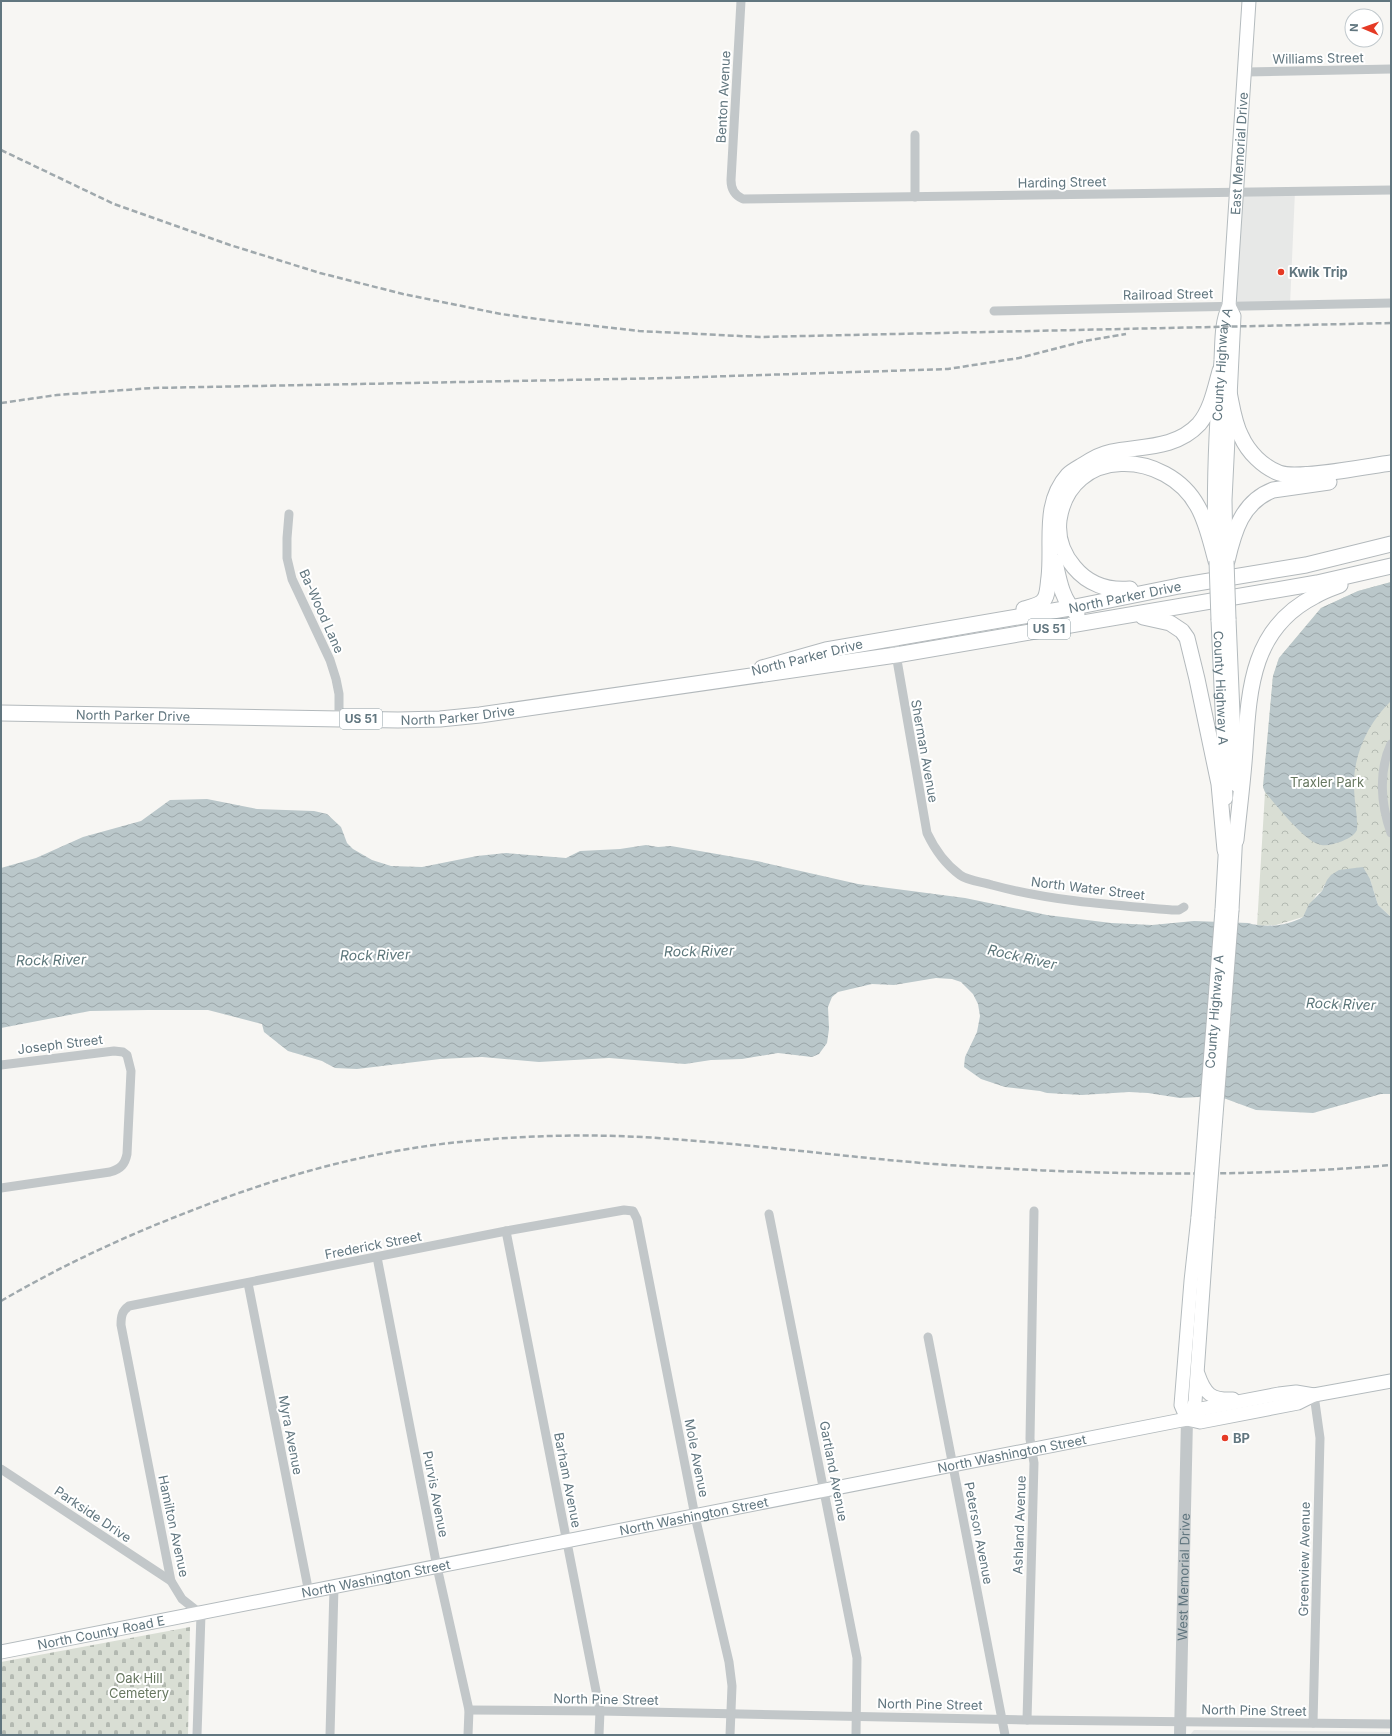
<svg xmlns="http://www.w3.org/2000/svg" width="1392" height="1736" font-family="Inter,sans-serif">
  <defs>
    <pattern id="cemetery-stones" width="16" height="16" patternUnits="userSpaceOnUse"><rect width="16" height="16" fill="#d9ded4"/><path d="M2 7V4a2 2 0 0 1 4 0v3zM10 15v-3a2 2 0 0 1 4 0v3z" fill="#b3b9b1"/></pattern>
    <pattern id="park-crowns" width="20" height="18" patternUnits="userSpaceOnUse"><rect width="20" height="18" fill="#d9ded4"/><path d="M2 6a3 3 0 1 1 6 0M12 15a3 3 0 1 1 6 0" fill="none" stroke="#b3b9b1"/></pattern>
    <pattern id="water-waves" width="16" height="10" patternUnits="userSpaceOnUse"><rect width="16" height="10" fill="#bac7ca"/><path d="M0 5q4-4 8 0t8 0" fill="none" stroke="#9ba6a9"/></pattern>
  </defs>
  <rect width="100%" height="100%" fill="#f7f6f3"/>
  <g fill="#e7e8e7">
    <polygon points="1295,191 1290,305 1229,306 1237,192"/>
    <polygon points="1194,1730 1391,1732 1391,1735 1190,1735"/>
  </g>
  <polygon fill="url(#cemetery-stones)" points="190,1627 188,1735 1,1735 1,1662"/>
  <polygon fill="url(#park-crowns)" points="1391,582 1391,917 1378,905 1370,879 1324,885 1322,891 1317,894 1303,917 1276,925 1257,926 1265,792 1263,787 1273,676 1279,658 1321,608 1358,591"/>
  <g fill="url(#water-waves)">
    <path d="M1391 582V701C1368 723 1353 755 1354 787 1354 801 1358 816 1357 830 1353 837 1347 839 1340 842 1333 844 1325 847 1318 844 1303 839 1276 805 1265 792L1263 787 1273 676 1279 658 1321 608 1358 591Z"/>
    <path d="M207 799 257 809 314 811 327 814 341 827 347 843 353 849 372 860 391 866 422 867 477 856 506 853 566 858 580 851 620 849 646 845 658 847 671 846 757 861 858 884 965 898 1047 915 1111 923 1152 925 1194 921 1248 923C1265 928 1288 926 1303 917L1309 904 1322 891 1327 880 1331 875 1339 870 1363 867 1370 879 1378 905 1391 917V1094H1381L1313 1113 1256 1110 1218 1096 1180 1098 1148 1093 1129 1092 1082 1095 1047 1093 1040 1091 1005 1087 981 1079 964 1067 965 1057 977 1032 980 1016 978 1004 973 994 961 982 952 979 936 978 894 985 872 984 838 992 832 997 828 1007 829 1029 827 1043 819 1054 812 1057 778 1053 742 1059 711 1060 685 1064 609 1058 539 1062 482 1057 440 1059 357 1069 335 1068 322 1061 288 1051 264 1032 262 1024 208 1010H148L90 1011 1 1028V868L36 858 83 837 141 821 170 800Z"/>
  </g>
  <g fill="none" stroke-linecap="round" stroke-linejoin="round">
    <g stroke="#b4bbbe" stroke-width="15">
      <g id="secondary">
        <path id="s2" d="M1215 545C1213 484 1216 421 1221 360 1222 342 1221 322 1229 306L1249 1"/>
        <polyline points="1226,553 1225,500 1234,316 1229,306"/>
        <polyline points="1229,619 1236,785"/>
        <path id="s3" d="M1218 620 1226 798"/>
        <polyline points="1222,910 1226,840"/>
        <polyline points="1232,910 1236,831"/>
        <path d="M1198 1374C1205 1394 1211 1400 1233 1399"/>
        <polyline points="1188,1418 1195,1402 1208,1218"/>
        <polyline points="1187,1419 1200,1422 1298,1403 1314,1395 1391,1381"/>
        <polyline points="1187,1419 1181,1405 1191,1281 1198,1217"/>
        <path id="s4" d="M1 1652 1187 1419 1201 1409 1279 1394 1296 1392 1314 1395"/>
      </g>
    </g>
    <g stroke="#b3b9bc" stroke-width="17">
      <g id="primary">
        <path d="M1229 392C1232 406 1234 423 1241 436 1248 452 1263 467 1279 473 1299 480 1368 466 1391 463"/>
        <path d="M1227 561C1234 531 1242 502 1273 490L1329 482"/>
        <path d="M1055 562C1059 581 1062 600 1077 614"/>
        <path d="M1130 589C1108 591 1088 584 1074 567 1063 554 1057 537 1059 520 1070 445 1167 449 1198 507 1207 523 1211 543 1216 561"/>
        <path d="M1024 609C1031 607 1042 605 1045 598 1048 593 1048 584 1049 577 1053 542 1042 504 1068 475 1072 471 1078 468 1083 465 1092 459 1101 454 1111 452 1141 446 1176 449 1199 424 1211 410 1215 389 1220 371"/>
        <polyline points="1143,617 1170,623 1182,631 1187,638 1197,679 1219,784 1225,850"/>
        <path id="s5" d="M762 668 826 650 1070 608 1179 586 1306 565 1391 544"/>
        <path id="s6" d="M1 713 398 720 440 719 480 715 896 655 1317 583 1391 566"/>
        <path d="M1236 840C1239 810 1243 780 1245 750 1249 688 1252 628 1315 596 1323 591 1332 588 1340 585"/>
      </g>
    </g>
    <g stroke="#c2c7c9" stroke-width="9">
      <path d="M741 1 731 180C731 189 734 195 743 199L1391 190"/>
      <polyline points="1245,72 1391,69"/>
      <polyline points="915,135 915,197"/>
      <polyline points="994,311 1391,303"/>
      <polyline points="289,514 287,538 287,558 292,579 330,660 336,679 339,694 339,718"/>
      <path d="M893 637 927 833C935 850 945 864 960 875 968 881 983 882 992 885 1051 901 1111 905 1172 910H1179L1184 907"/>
      <path d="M1391 744C1378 772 1381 805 1391 833"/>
      <path d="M1 1065 114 1051 123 1052 127 1055 131 1071 127 1154C125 1164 121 1169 110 1172L1 1188"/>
      <polyline points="769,1214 857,1658 856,1735"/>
      <polyline points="506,1231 600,1711 599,1735"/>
      <polyline points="377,1257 437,1567 469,1710 468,1735"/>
      <polyline points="248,1283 309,1593"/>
      <polyline points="928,1337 1005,1735"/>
      <polyline points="1,1469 171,1581"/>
      <polyline points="469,1710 600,1711 1027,1720 1391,1724"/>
      <polyline points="1027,1720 1034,1463 1030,1439 1034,1211"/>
      <polyline points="1313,1723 1320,1438 1314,1395"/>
      <path d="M197 1735 201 1614 182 1599 171 1581 121 1325C121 1316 122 1311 129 1306L506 1231 624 1210 633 1211 637 1219 695 1516 729 1662 732 1686 730 1735"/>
      <polyline points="330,1735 334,1587"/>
    </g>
    <path stroke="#c2c7c9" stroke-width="12" id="s1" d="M1180 1735 1187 1419"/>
    <use href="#secondary" stroke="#fff" stroke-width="13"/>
    <use href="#primary" stroke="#fff" stroke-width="15"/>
    <g stroke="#a0a9ad" stroke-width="2.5" stroke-dasharray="6 3" stroke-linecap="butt">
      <polyline points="1,150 114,204 230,245 320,273 403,294 501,314 552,321 639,331 760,337 1391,323"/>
      <polyline points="1,403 57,395 152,388 669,378 948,369 1019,358 1085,341 1126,334"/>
      <path d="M1 1301C61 1266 123 1237 188 1212 274 1178 357 1154 450 1143 523 1135 597 1133 671 1139 759 1145 846 1157 934 1164 1086 1175 1239 1178 1391 1165"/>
    </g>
    <g stroke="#b4bbbe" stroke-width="15" stroke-linecap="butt">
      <g id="secondary-bridge">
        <polyline points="1216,561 1218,620"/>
        <polyline points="1227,561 1229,619"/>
        <path id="s7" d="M1198 1217 1222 910"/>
        <polyline points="1208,1218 1232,910"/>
      </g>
    </g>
    <use href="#secondary-bridge" stroke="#fff" stroke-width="13"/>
  </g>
  <g fill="#e53a25" stroke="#fff" stroke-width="1.5">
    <circle cx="1281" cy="272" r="4"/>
    <circle cx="1225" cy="1438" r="4"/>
  </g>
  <g text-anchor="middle" stroke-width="4" stroke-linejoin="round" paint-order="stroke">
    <g fill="#fff" stroke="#909fa5" stroke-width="1">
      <rect x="1028" y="619" width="42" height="20" rx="3"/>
      <rect x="340" y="709" width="42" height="20" rx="3"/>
    </g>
    <g font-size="12" font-weight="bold" fill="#61767f">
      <text x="1049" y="633">US 51</text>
      <text x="361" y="723">US 51</text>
    </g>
    <g font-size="13" fill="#61767f" stroke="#fff">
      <text transform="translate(1318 58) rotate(-1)" y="5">Williams Street</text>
      <text transform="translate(723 97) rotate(-87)" y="5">Benton Avenue</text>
      <text dy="5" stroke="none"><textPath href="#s2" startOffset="393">East Memorial Drive</textPath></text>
      <text transform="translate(1062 182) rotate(-1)" y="5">Harding Street</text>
      <text transform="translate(1168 294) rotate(-1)" y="5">Railroad Street</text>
      <text dy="5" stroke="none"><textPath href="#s2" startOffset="181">County Highway A</textPath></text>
      <text dy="5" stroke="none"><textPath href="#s5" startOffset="370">North Parker Drive</textPath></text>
      <text transform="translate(322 611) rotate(66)" y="5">Ba-Wood Lane</text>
      <text transform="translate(807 657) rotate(-14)" y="5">North Parker Drive</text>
      <text dy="5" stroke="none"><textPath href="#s3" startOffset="68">County Highway A</textPath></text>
      <text dy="5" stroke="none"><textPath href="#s6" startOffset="457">North Parker Drive</textPath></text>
      <text dy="5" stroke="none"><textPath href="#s6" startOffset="132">North Parker Drive</textPath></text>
      <text transform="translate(925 751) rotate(80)" y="5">Sherman Avenue</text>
      <text transform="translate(1088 888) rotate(7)" y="5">North Water Street</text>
      <text dy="5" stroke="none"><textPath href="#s7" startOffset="206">County Highway A</textPath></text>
      <text transform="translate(60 1044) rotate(-7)" y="5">Joseph Street</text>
      <text transform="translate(373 1245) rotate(-11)" y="5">Frederick Street</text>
      <text transform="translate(291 1435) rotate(79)" y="5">Myra Avenue</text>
      <text dy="5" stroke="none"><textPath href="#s4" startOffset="1030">North Washington Street</textPath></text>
      <text transform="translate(697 1458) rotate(79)" y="5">Mole Avenue</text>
      <text transform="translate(834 1471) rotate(79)" y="5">Gartland Avenue</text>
      <text transform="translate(568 1480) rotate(79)" y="5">Barham Avenue</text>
      <text transform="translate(436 1494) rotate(79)" y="5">Purvis Avenue</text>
      <text transform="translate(93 1514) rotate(34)" y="5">Parkside Drive</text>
      <text dy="5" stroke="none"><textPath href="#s4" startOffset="706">North Washington Street</textPath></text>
      <text transform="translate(1019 1525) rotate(-88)" y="5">Ashland Avenue</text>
      <text transform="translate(174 1526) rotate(78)" y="5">Hamilton Avenue</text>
      <text transform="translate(979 1533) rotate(79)" y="5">Peterson Avenue</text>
      <text transform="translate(1304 1559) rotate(-89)" y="5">Greenview Avenue</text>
      <text dy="5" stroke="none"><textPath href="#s1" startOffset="158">West Memorial Drive</textPath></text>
      <text dy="5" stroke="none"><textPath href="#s4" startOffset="382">North Washington Street</textPath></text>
      <text dy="5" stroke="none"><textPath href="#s4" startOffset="102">North County Road E</textPath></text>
      <text transform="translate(606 1699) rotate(1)" y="5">North Pine Street</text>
      <text transform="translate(930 1704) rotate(1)" y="5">North Pine Street</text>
      <text transform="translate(1254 1710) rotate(1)" y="5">North Pine Street</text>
    </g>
    <g font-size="13" font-weight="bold" fill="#61767f" stroke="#fff" text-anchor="start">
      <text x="1289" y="277">Kwik Trip</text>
      <text x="1233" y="1443">BP</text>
    </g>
    <g font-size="13" fill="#677760" stroke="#fff">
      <text x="1327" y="787">Traxler Park</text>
      <text x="139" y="1683">Oak Hill<tspan x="139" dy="15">Cemetery</tspan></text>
    </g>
    <g font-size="14" font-style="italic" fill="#5c767a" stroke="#fff">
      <text transform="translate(699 951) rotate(-1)" y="5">Rock River</text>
      <text transform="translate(375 955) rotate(-1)" y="5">Rock River</text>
      <text transform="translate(1022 957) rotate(13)" y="5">Rock River</text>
      <text transform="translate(51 960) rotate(-1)" y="5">Rock River</text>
      <text transform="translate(1341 1004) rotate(2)" y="5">Rock River</text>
    </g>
  </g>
  <rect width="1392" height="1736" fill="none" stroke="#61767f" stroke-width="4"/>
  <g transform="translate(1364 28) rotate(272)"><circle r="19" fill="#ffffff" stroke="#c0c8cc"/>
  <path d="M0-3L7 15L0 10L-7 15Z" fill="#e53a25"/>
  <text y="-6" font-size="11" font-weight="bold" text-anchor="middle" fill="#61767f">N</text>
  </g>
</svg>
